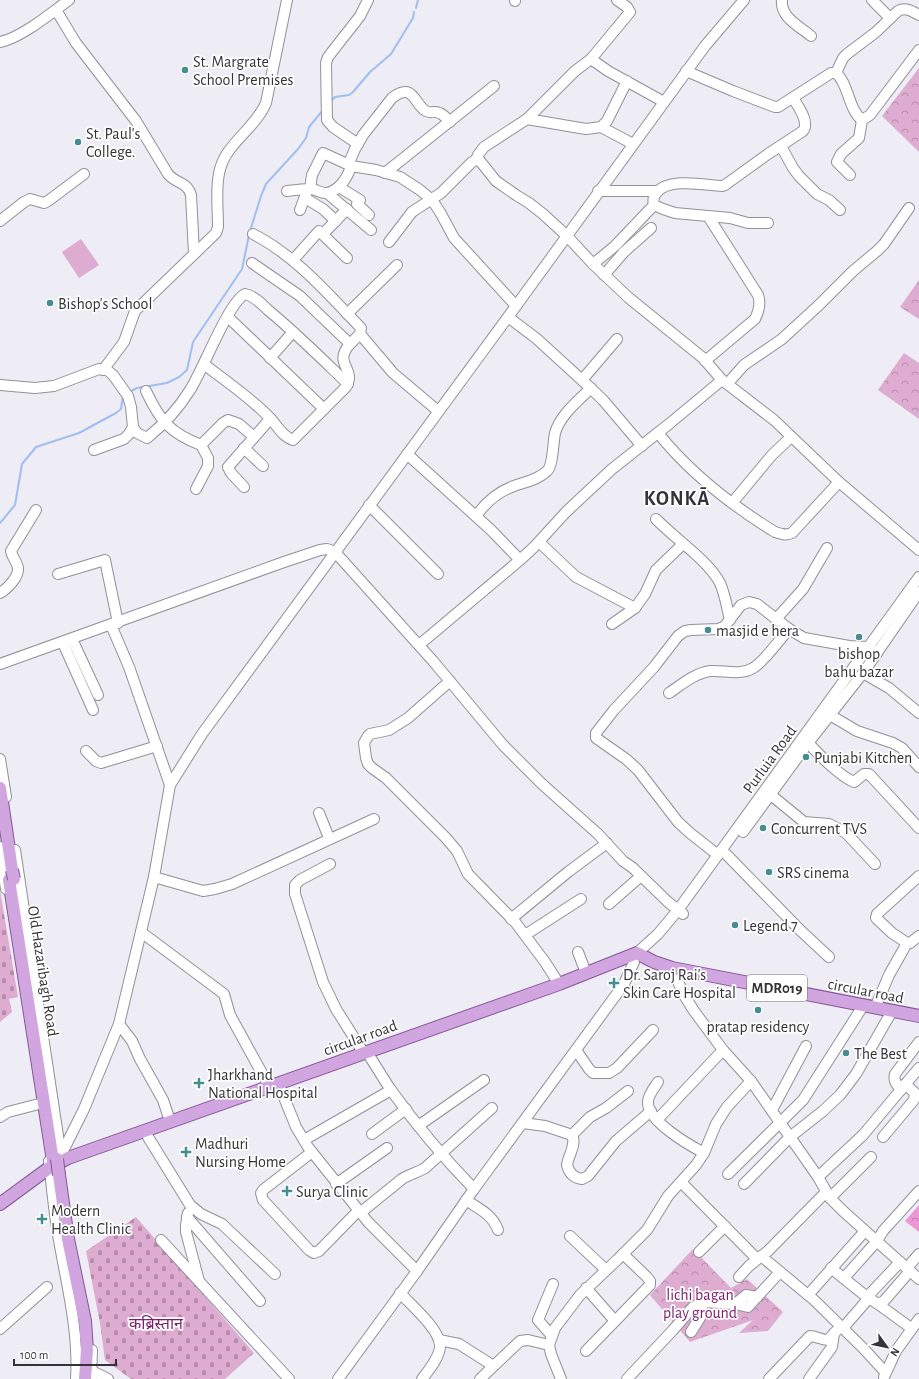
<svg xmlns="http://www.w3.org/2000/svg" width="919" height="1379" font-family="'Alegreya Sans','Noto Sans Devanagari',sans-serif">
  <defs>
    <pattern id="forest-crowns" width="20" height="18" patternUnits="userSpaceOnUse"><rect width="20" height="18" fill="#eb97d7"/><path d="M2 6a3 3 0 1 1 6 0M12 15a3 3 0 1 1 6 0" fill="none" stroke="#bf7caf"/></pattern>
    <pattern id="cemetery-stones" width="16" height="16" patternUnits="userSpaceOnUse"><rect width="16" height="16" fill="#deabd1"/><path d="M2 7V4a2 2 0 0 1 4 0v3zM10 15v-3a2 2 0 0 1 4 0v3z" fill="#b58caa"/></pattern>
    <pattern id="park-crowns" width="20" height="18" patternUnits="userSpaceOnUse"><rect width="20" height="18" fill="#deabd1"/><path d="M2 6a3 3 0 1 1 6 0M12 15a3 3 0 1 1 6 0" fill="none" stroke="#b58caa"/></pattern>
  </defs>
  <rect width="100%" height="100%" fill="#eeecf4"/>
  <polygon fill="#deabd1" points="81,239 99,265 79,278 62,252"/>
  <polygon fill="url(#forest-crowns)" points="919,1205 919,1232 905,1221"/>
  <g fill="url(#cemetery-stones)">
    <polygon points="0,890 18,997 9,999 12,1012 0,1022"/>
    <polygon points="136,1217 254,1353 225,1379 131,1379 105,1360 100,1323 86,1251"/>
  </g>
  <g fill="url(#park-crowns)">
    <polygon points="919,68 919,152 882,116"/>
    <polygon points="919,280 919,319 900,307"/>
    <polygon points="904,353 919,363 919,419 878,390"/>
    <polygon points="693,1249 731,1288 747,1279 783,1312 768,1331 739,1333 753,1320 690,1342 650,1295"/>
  </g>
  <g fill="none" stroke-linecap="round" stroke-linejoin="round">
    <g stroke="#a0bff0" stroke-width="2">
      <polyline points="416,8 418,0"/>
      <polyline points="330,102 335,97 349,95 353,92 370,72 391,54 413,18 414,12"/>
      <polyline points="250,231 261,196 266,184 298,149 306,138 309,127 323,110"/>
      <polyline points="131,391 137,388 167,383 179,377 187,370 193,342 242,269 249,235"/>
      <polyline points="0,523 15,505 22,464 36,447 79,433 116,413 121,409 123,396"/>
    </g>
    <g stroke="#929197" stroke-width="12">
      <g id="minor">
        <polyline points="515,0 515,1"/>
        <path d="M782 0C780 17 799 26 811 36"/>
        <polyline points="872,0 890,18"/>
        <path d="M56 10 76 43 136 121 168 174C176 184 187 181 191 195L194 254"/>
        <path d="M0 42C21 38 51 13 69 0"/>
        <polyline points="591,59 608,71 664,102"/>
        <path d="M686 71 733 91 775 107H778L828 75 831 73H836C849 84 848 109 862 120L870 115 919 50"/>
        <path d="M836 73 843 58 847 54 876 32 898 11C906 7 912 11 919 15"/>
        <polyline points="527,119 586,129 601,127 607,121 627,81"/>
        <polyline points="601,127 633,144"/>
        <polyline points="358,144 333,127 327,120 326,63 328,57 360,16 368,0"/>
        <polyline points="781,146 793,168 799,176 817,194 829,200 840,210"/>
        <polyline points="476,160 478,155 484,147 527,119 575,71 591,59 630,12 627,7 617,0"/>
        <polyline points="351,166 376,170 400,177 420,190 432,200 440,212 454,238 516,306"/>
        <polyline points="385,173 494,86"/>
        <polyline points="850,175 837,162 841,154 859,138 862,120"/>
        <polyline points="339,187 360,200 357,204 369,215"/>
        <polyline points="310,189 312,175 323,153 347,164 349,163"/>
        <path d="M287 191C295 190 304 189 312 189 317 190 322 194 327 193 339 191 348 177 351 166L349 163 355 149 363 135 392 98C414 81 414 105 426 111 430 113 431 112 435 112 442 112 446 118 450 122"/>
        <polyline points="598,191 658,191"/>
        <polyline points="327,193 371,230"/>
        <polyline points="305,198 323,209 336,221"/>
        <polyline points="300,210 307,191"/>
        <polyline points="0,221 24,202 30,199 44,203 48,201 84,174"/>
        <path d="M768 223H748L730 218 675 213 663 209 654 205C653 201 653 197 656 193 669 177 704 185 722 186L725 185 768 154 803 131C810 122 798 106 793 98"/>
        <path d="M253 234C295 255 329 295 361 328L360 334 349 345"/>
        <polyline points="323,234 347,209"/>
        <polyline points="389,242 412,212 441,193 472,162 476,160 480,161 496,181 516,195 529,203 543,214 566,235 593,264 629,298 703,358 722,380 774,420 839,482 919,550"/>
        <polyline points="293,260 319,231 347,258"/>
        <polyline points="593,264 615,246 654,205"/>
        <polyline points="604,275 624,252 651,228"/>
        <polyline points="347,314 397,265"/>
        <polyline points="228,317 324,409"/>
        <polyline points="508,317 537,339 584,382 603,400 642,446"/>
        <polyline points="360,334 393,373 438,411"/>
        <polyline points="270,358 293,332"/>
        <path d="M705 361 755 319C759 311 761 303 758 295L708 216"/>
        <path d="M205 365C227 382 251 398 271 419 278 427 283 437 293 440L346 387C357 368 333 365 349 345L348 342 300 296 252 263"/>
        <path d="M103 370 124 342 135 311 216 233 218 227C218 209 215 183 221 166 228 143 256 127 266 103L287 0"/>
        <polyline points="582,380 617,339"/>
        <polyline points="728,383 744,365 782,339 819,305 853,271 877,251 884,244 909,208"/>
        <path d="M0 385 35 388 54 386 99 369 107 370 113 375 128 396 131 407 133 427 137 433 147 438C163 425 179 408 190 390 203 370 228 303 245 294 254 296 262 304 268 310 296 333 322 359 348 384"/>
        <path d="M146 391C160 421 170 433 201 445L223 423 228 420 239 424 254 437"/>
        <path d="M658 433C690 473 731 505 775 532 781 534 786 536 792 533L839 482"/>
        <polyline points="244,448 263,466"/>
        <polyline points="94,450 124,439 129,434 133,427"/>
        <polyline points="407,454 491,530 520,560 534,547 566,512 612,469 669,424 722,380"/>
        <polyline points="244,487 231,473 228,467 270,419"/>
        <polyline points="196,489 208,466 208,458 201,445"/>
        <polyline points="732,503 772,455 791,437"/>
        <polyline points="369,505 438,574"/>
        <path d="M476 516C486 502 497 492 514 486 525 482 538 480 547 471 553 466 553 443 555 433 560 415 578 401 591 388"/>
        <path d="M656 519C674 538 708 560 720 583 725 594 727 608 730 620"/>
        <polyline points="539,542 576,577 635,608"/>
        <polyline points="58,574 105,560 118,623"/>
        <path d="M0 593C7 589 19 577 18 568 17 562 12 557 11 551L36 510"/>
        <polyline points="776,619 803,589 827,548"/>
        <polyline points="612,624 635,608 645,594 656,570 683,544"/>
        <polyline points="111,625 129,667 170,785"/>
        <polyline points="72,639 98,695"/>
        <polyline points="63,643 93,710"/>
        <polyline points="419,645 520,560"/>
        <polyline points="0,664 284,562 320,550 327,549 335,552 433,661 503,745 542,784 598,834 623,861 633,868 668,902 683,914"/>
        <polyline points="863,673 889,688 919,713"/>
        <polyline points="450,681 408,718 389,730 370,734 368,736 364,743 366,758 368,764 372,768 386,778 446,838 457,851 468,874 515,922 545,962 559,984"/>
        <path d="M669 693C681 685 695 673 710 671 724 670 740 676 753 668 764 662 780 639 789 629"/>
        <polyline points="830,715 857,731 893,743 902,748 919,767"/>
        <path d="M804 738C815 751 839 776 854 782L864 774H869L919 828"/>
        <polyline points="86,751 96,761 101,763 157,746"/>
        <polyline points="0,759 6,797"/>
        <polyline points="771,795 804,822 829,824 846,833 875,864"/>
        <polyline points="319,813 329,838"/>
        <polyline points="743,832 808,743 863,673 919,592"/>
        <polyline points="0,847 6,889"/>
        <polyline points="15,850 61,1156"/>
        <polyline points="726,854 800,930 829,957"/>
        <polyline points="718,855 690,833 678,822 638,770 626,759 596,738 596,733 614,710 654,667 678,636 685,631 691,630 718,629 724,627 741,605 749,602 757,604 789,629 804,638 849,646 868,647 877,653"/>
        <polyline points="330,864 300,880 295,885 295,894 323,982 336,1009 363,1052"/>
        <polyline points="919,876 877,914 876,918 892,933 907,943 910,943 919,936"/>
        <polyline points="154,877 203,891 215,889 232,884 374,819"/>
        <polyline points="609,904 641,876"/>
        <polyline points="511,919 568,872 607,843"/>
        <polyline points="141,932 224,994 230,1015 269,1086"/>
        <polyline points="525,935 581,899"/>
        <polyline points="578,952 586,973"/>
        <polyline points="637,953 658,934 678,910 919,577"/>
        <polyline points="672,968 684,995 694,1011 723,1050 751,1081 818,1177 830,1198 843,1211 919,1279"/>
        <polyline points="875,1008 889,975 907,943"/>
        <polyline points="119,1024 132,1041 140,1059 163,1100 170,1121"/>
        <polyline points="576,1050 589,1069 593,1073 609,1073 617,1068 653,1030"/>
        <path d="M658 1082C654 1088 648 1095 648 1102 647 1121 689 1145 704 1153"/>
        <polyline points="281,1090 296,1127 308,1147 368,1222 417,1271"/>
        <path d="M901 1090C897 1085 893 1081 895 1074L919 1042"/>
        <polyline points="772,1110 806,1046"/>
        <polyline points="0,1117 8,1112 39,1104"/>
        <polyline points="657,1120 723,1050"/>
        <path d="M523 1123 545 1126 572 1135C577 1144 568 1156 567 1165 569 1173 574 1178 582 1179L588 1176 616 1141 651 1111"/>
        <polyline points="418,1126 484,1080"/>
        <polyline points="372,1134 406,1109"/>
        <polyline points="572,1135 590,1117 606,1108 628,1091"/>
        <polyline points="148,1137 190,1205 201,1214 222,1224 275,1274"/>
        <polyline points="883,1137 914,1100 915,1093 905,1084"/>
        <polyline points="304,1140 391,1090"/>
        <polyline points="312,1152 263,1190 261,1193 263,1200 309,1250 314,1253 319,1251 358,1211"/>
        <polyline points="61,1155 84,1109 119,1024 154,877 170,785 202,734 516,306 705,46 744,0"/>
        <path d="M49 1161C52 1187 54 1214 59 1240 67 1286 79 1332 76 1379"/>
        <polyline points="728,1174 803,1100 863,1006"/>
        <polyline points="818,1177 863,1135 919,1068"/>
        <polyline points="681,1182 757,1259"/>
        <polyline points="336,1184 387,1148"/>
        <polyline points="744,1184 790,1137 823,1111 840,1095 856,1074 892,1011"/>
        <polyline points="474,1189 624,984 634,962"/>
        <polyline points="830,1198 871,1157"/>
        <path d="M466 1200C479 1209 492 1214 498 1230"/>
        <polyline points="188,1213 186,1225 186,1232 199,1281"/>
        <path d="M360 1213 402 1179C409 1174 417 1173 425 1168L492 1108"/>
        <polyline points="187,1217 260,1301"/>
        <polyline points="570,1236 606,1270"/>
        <polyline points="161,1240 289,1379"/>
        <polyline points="699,1252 725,1226"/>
        <polyline points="761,1256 814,1300 864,1349 885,1372"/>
        <polyline points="831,1268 867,1297 878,1304 884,1301 910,1271"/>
        <polyline points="907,1268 919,1254"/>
        <polyline points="739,1277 749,1266 768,1251 826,1192"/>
        <polyline points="844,1278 877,1241 883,1231 919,1191"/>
        <polyline points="586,1288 615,1321"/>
        <path d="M400 1293C411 1305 441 1330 440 1347 439 1358 429 1370 422 1379"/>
        <polyline points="808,1295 865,1231"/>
        <polyline points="867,1297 900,1262"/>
        <polyline points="735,1304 748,1307 757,1297"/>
        <polyline points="878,1304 911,1328"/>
        <polyline points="843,1328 869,1298"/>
        <polyline points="0,1329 47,1287"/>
        <polyline points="691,1332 701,1316 703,1302"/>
        <polyline points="552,1336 538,1320 553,1284"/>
        <polyline points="439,1340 459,1344 492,1365"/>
        <polyline points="586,1351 650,1285 650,1281 647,1277 623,1254"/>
        <polyline points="92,1371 108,1379"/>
        <polyline points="884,1377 896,1351 919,1319"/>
        <polyline points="91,1379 92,1350"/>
        <path d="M338 1379 417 1271 474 1189C444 1158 416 1125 391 1090 382 1077 375 1064 366 1051"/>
        <polyline points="480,1379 520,1341 528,1340 549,1345"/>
        <polyline points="561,1379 551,1354 549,1345 555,1328 580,1295 617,1260 647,1230 668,1196 696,1165 704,1153 716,1124 727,1107 751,1081"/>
        <polyline points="627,1379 673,1330 693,1307 703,1302 735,1304 746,1295 757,1297 780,1272"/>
        <path d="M769 1379 810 1336C816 1336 821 1340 828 1340L841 1326"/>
        <polyline points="809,1379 832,1347 834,1333"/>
      </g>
    </g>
    <g stroke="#865797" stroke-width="14">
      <g id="major">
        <polyline points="0,788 12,870"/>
        <polyline points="9,880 53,1161"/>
        <polyline points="59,1175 68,1239 85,1321 87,1350 85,1379"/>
        <polyline points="0,1204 49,1168 68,1158 559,984 637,953 654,962 672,968 919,1016"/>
      </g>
    </g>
    <use href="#minor" stroke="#fff" stroke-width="10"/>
    <use href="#major" stroke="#d1a6e0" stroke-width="12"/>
    <g stroke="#865797" stroke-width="14" stroke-linecap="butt">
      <g id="major-bridge">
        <polyline points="12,870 14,879"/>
        <polyline points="57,1159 59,1175"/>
      </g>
    </g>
    <use href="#major-bridge" stroke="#d1a6e0" stroke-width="12"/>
  </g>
  <g fill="#458d91" stroke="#fff" stroke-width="1.5">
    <circle cx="185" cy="70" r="4"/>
    <circle cx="78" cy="142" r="4"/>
    <circle cx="50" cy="303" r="4"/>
    <circle cx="708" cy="630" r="4"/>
    <circle cx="859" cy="637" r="4"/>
    <circle cx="806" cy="757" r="4"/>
    <circle cx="763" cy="828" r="4"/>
    <circle cx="769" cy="872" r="4"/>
    <circle cx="735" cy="925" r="4"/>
    <path d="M612 977h4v4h4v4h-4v4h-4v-4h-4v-4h4z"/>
    <circle cx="758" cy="1010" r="4"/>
    <circle cx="846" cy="1053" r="4"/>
    <path d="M197 1077h4v4h4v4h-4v4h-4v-4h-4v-4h4z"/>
    <path d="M184 1146h4v4h4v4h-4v4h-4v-4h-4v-4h4z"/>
    <path d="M285 1185h4v4h4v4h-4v4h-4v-4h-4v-4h4z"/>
    <path d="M40 1213h4v4h4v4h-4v4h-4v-4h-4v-4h4z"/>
  </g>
  <g text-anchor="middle" stroke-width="3.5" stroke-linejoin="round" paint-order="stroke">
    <rect fill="#fff" stroke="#717072" stroke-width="1" x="747" y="975" width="60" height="26" rx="3"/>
    <g font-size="15" font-weight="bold" fill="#343336">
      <text x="777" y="993">MDR019</text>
    </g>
    <g font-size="16" fill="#343336" stroke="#fff" text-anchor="start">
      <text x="193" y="67">St. Margrate<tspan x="193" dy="18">School Premises</tspan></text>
      <text x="86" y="139">St. Paul's<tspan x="86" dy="18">College.</tspan></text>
      <text x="58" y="309">Bishop's School</text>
      <text x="716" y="636">masjid e hera</text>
      <text x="859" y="659" text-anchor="middle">bishop<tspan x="859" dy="18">bahu bazar</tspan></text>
      <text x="814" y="763">Punjabi Kitchen</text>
      <text x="771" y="834">Concurrent TVS</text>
      <text x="777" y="878">SRS cinema</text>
      <text x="743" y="931">Legend 7</text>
      <text x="623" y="980">Dr. Saroj Rai's<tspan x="623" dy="18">Skin Care Hospital</tspan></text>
      <text x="758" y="1032" text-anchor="middle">pratap residency</text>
      <text x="854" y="1059">The Best</text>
      <text x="208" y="1080">Jharkhand<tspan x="208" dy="18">National Hospital</tspan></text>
      <text x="195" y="1149">Madhuri<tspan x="195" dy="18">Nursing Home</tspan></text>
      <text x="296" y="1197">Surya Clinic</text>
      <text x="51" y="1216">Modern<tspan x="51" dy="18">Health Clinic</tspan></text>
    </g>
    <g font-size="16" fill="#343336" stroke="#fff">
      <text transform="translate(769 759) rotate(-54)" y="6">Purluia Road</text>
      <text transform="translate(44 971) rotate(81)" y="6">Old Hazaribagh Road</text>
      <text transform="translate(866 990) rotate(11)" y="6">circular road</text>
      <text transform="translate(360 1037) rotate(-20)" y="6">circular road</text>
    </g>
    <g font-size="16" fill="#7c1a6b" stroke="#fff">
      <text x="700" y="1300">lichi bagan<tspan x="700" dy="18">play ground</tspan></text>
      <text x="156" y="1329">कब्रिस्तान</text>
    </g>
    <g font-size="20" font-weight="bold" letter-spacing="1" fill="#343336" stroke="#fff">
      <text x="677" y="505">KONKĀ</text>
    </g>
  </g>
  <g transform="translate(887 1347) rotate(123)" stroke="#ffffff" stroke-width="3" paint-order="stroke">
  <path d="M0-3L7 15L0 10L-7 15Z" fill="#343336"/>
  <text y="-6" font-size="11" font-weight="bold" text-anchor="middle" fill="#343336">N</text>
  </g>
  <path d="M14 1359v6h102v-6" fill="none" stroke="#343336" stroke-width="2"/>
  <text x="20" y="1359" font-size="12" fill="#343336" stroke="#ffffff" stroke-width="3" paint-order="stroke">100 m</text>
</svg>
